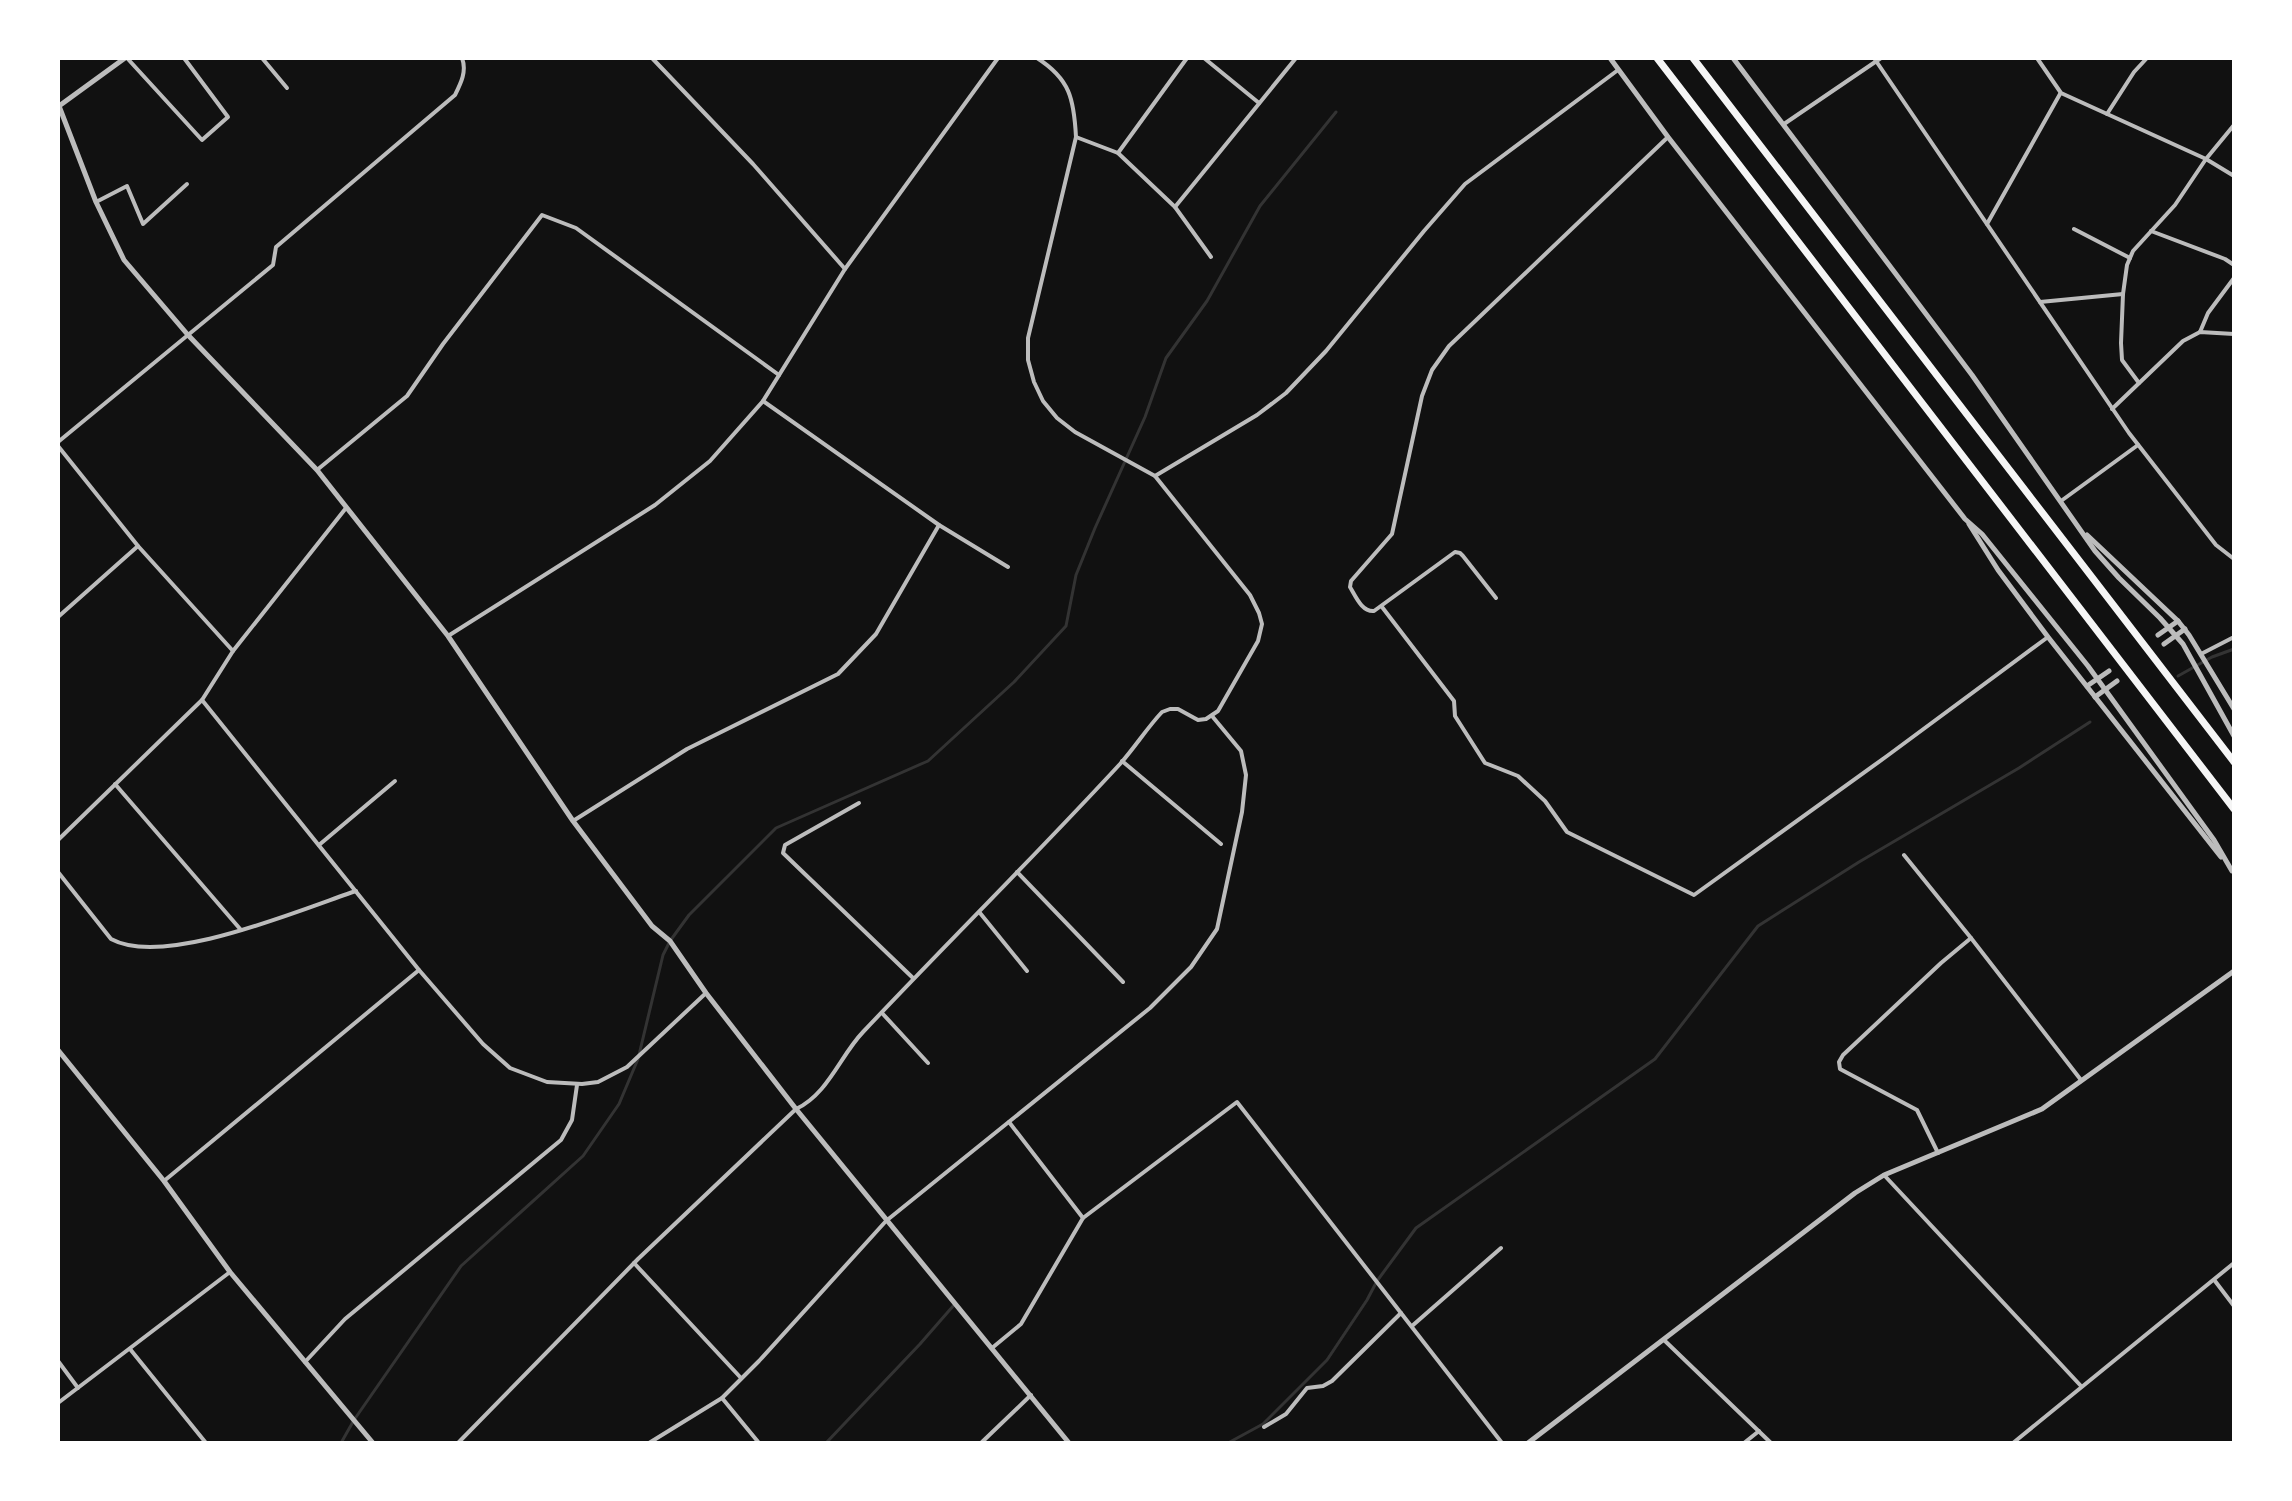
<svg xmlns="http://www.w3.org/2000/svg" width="2292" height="1501" font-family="Rubik,sans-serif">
  <rect width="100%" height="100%" fill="#111"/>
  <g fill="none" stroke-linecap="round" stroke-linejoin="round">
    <g stroke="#333" stroke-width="3">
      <polyline points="2178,676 2212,657 2234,649"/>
      <polyline points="341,1443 354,1420 461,1266 583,1156 619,1104 638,1059 663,955 670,941 689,915 776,828 928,761 1014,682 1066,626 1076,575 1095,528 1145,417 1166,358 1207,301 1260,206 1336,112"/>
      <polyline points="826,1443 920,1344 954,1305"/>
      <polyline points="1228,1443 1263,1424 1327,1360 1367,1300 1377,1281 1416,1228 1655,1059 1758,926 1859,862 2019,768 2090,722"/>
    </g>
    <g stroke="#bcbcbc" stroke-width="4">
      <polyline points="127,58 202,140 228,117 184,58"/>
      <polyline points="262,58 287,88"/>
      <polyline points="652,58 753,164 845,269"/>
      <polyline points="1204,58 1259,103"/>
      <polyline points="1874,58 2129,433 2216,545 2234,559"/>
      <polyline points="2037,58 2061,93 2206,159 2234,176"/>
      <polyline points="2107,114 2134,72 2147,58"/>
      <polyline points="1784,124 1881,58"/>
      <polyline points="1076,137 1118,153 1175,207 1211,257"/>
      <polyline points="1118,153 1187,58"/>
      <polyline points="96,202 127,186 143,224 187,184"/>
      <polyline points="1175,207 1296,58"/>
      <polyline points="1987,224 2060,94"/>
      <polyline points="2074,229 2130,258"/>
      <polyline points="2151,231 2225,259 2234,265"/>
      <polyline points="2040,302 2123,294"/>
      <polyline points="2200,332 2208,313 2234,278"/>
      <polyline points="2139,383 2122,360 2121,343 2123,294 2127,265 2133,251 2175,205 2206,159 2234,125"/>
      <polyline points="763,401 939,525 1008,567"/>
      <polyline points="2112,409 2183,341 2200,332 2234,334"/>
      <path d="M58 442 273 265 276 247 455 95C461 83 467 71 462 58"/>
      <polyline points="58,446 138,546 233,651"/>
      <polyline points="317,470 407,396 443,344 542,215 576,228 779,375"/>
      <polyline points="1155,476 1257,415 1286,393 1326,351 1424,231 1465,184 1618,70"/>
      <polyline points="2061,501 2138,445"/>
      <path d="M1496 598 1463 556 1460 553 1455 552 1374 611C1362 612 1356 597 1350 587L1351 581 1392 534 1422 396 1432 370 1449 346 1668 137"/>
      <polyline points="1382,607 1454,701 1455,716 1485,763 1518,776 1545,801 1567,832 1694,895 1887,756 2048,637"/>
      <polyline points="58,617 138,546"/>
      <polyline points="448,636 655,505 710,461 763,401 845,269 998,58"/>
      <polyline points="2201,654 2234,637"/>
      <polyline points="202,700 419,970 483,1044 510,1068 547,1082 582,1084 598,1082 627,1067 706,993"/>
      <polyline points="1122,761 1221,844"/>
      <polyline points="115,784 241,930"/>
      <polyline points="859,803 785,845 783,853 913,978"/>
      <polyline points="573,821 687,749 838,674 876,634 939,525"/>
      <polyline points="58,840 202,700 233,651 346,508"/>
      <polyline points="319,845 395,781"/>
      <polyline points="1904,855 1971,938 2081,1080"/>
      <path d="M58 872 111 939C164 968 299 910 356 891"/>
      <polyline points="1017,872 1123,982"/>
      <polyline points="980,913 1027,971"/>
      <polyline points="882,1013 928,1063"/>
      <polyline points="1009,1122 1083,1218"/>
      <polyline points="1938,1153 1917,1110 1840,1069 1839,1062 1843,1055 1941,963 1971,938"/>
      <polyline points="1884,1175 2081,1386"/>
      <polyline points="164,1181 419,970"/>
      <polyline points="634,1263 741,1378"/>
      <polyline points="2215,1281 2234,1306"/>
      <polyline points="1412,1326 1501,1248"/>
      <polyline points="1664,1340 1771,1443"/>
      <polyline points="992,1348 1021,1324 1083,1218 1237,1102 1502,1443"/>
      <polyline points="130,1349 206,1443"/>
      <polyline points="58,1361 78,1388"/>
      <polyline points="305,1362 345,1319 561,1140 572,1120 577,1085"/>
      <polyline points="722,1398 759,1443"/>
      <polyline points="58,1403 230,1272"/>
      <polyline points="1264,1427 1286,1414 1307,1388 1323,1386 1332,1381 1401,1313"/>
      <path d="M458 1443 638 1259 796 1109C828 1094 840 1056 863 1032 948 942 1036 855 1120 764 1135 747 1147 728 1162 712L1170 709H1178L1198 720 1206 719 1218 711 1258 641 1262 624 1259 613 1250 595 1155 476 1075 432 1057 418 1043 401 1034 382 1028 360V338L1076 137C1074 99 1070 79 1037 58"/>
      <polyline points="649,1443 722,1398 759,1361 886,1221 1150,1008 1191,967 1217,929 1242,812 1246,775 1241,751 1212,716"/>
      <polyline points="981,1443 1031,1395"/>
      <polyline points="1744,1443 1759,1431"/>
      <polyline points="2013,1443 2234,1263"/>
    </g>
    <g stroke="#bcbcbc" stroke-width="5">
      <polyline points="1610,58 1668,137 1965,519 1982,534 2088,666 2214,840 2232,871"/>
      <polyline points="1733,58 1972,375 2095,551 2119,578 2160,618 2183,644 2234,736"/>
      <polyline points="59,106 96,202 124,260 188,335 317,470 448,636 573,821 652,926 670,941 706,993 796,1109 1069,1443"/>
      <polyline points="59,106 125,58"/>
      <polyline points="1969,524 1998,570 2048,637 2221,857"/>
      <polyline points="2087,535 2178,621 2189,635 2234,709"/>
      <polyline points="2158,635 2178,621"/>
      <polyline points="2164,644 2185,629"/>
      <polyline points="2087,686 2109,671"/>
      <polyline points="2095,697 2117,681"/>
      <polyline points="58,1050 164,1181 230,1272 373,1443"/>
      <polyline points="1528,1443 1855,1193 1884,1175 2042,1109 2234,971"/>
    </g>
    <g stroke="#f5f5f5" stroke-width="7">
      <polyline points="1657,58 2234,809"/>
      <polyline points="1693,58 2234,762"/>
    </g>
  </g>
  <rect width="2292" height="1501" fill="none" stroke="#ffffff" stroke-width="120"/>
</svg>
